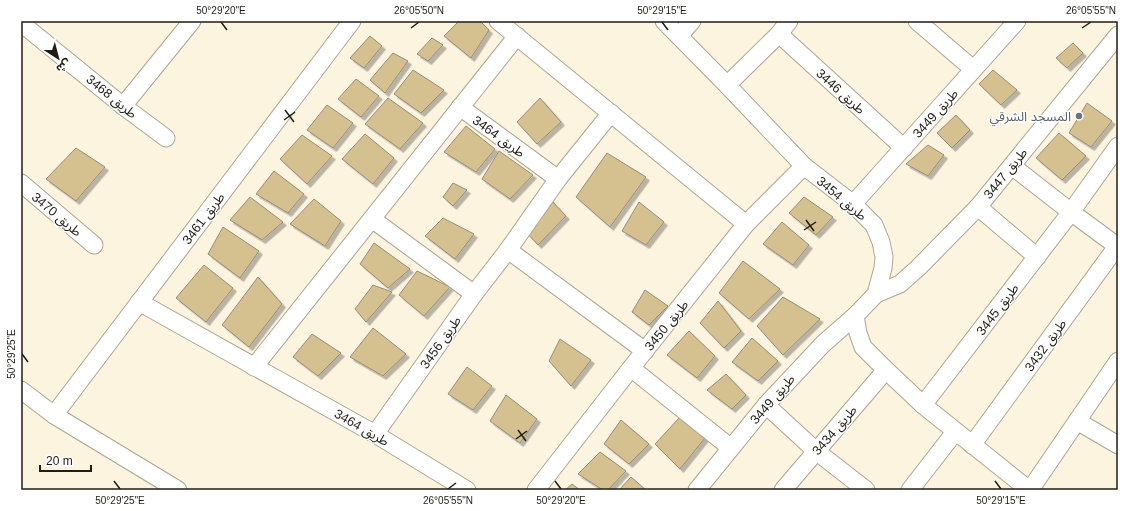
<svg xmlns="http://www.w3.org/2000/svg" width="1139" height="511" font-family="Helvetica,'Noto Sans Arabic',sans-serif">
  <defs>
    <filter id="shadow"><feDropShadow dx="3.5" dy="3.5" stdDeviation="0" flood-color="#0004"/></filter>
  </defs>
  <rect width="100%" height="100%" fill="#fdf4e0"/>
  <g fill="#d5c090" stroke="#958d7b" filter="url(#shadow)">
    <polygon points="459,21 480,21 489,30 471,58 444,36"/>
    <polygon points="370,36 382,46 364,68 350,58"/>
    <polygon points="432,38 443,45 428,61 417,54"/>
    <polygon points="1073,43 1083,53 1067,68 1056,58"/>
    <polygon points="393,53 408,61 385,93 370,80"/>
    <polygon points="413,70 444,90 421,113 394,94"/>
    <polygon points="993,70 1017,90 1001,105 979,84"/>
    <polygon points="356,79 379,96 361,117 338,99"/>
    <polygon points="388,98 423,123 400,149 365,124"/>
    <polygon points="540,98 561,122 537,144 517,122"/>
    <polygon points="1087,103 1112,121 1091,147 1069,133"/>
    <polygon points="327,105 353,123 333,148 307,130"/>
    <polygon points="956,115 970,130 952,148 937,133"/>
    <polygon points="466,126 495,149 476,172 444,152"/>
    <polygon points="1059,133 1086,156 1062,180 1036,158"/>
    <polygon points="365,134 394,158 373,184 342,159"/>
    <polygon points="302,135 332,156 307,184 280,159"/>
    <polygon points="928,145 944,155 928,176 906,164"/>
    <polygon points="76,148 105,167 76,201 46,179"/>
    <polygon points="499,151 533,175 510,199 482,179"/>
    <polygon points="607,153 646,177 610,227 576,197"/>
    <polygon points="274,171 304,194 288,213 256,194"/>
    <polygon points="453,183 467,190 453,206 443,197"/>
    <polygon points="250,197 283,222 262,240 230,220"/>
    <polygon points="804,197 833,217 816,235 789,213"/>
    <polygon points="314,199 341,221 325,246 290,224"/>
    <polygon points="550,199 566,216 538,245 526,232"/>
    <polygon points="639,202 664,222 646,245 622,231"/>
    <polygon points="443,218 474,234 455,259 425,236"/>
    <polygon points="782,222 809,245 793,265 763,244"/>
    <polygon points="223,227 259,251 240,278 208,254"/>
    <polygon points="374,243 410,269 388,288 360,264"/>
    <polygon points="743,261 780,289 749,319 719,293"/>
    <polygon points="204,265 233,288 206,322 176,298"/>
    <polygon points="417,271 450,287 424,316 399,295"/>
    <polygon points="258,277 282,304 249,347 222,325"/>
    <polygon points="373,285 392,292 366,322 355,309"/>
    <polygon points="645,290 668,306 649,325 632,312"/>
    <polygon points="783,297 820,319 783,355 757,326"/>
    <polygon points="718,301 741,331 724,348 700,323"/>
    <polygon points="373,328 406,354 383,376 350,357"/>
    <polygon points="689,331 715,356 697,378 667,355"/>
    <polygon points="312,334 341,353 318,376 293,357"/>
    <polygon points="752,338 778,361 758,381 732,362"/>
    <polygon points="560,339 591,360 571,386 549,361"/>
    <polygon points="467,367 492,386 473,410 448,394"/>
    <polygon points="726,374 746,395 732,409 707,390"/>
    <polygon points="506,395 537,419 520,443 490,421"/>
    <polygon points="680,417 705,438 680,469 655,444"/>
    <polygon points="621,420 649,444 629,464 604,444"/>
    <polygon points="600,452 626,471 608,490 603,490 578,474"/>
    <polygon points="631,477 646,490 619,490"/>
    <polygon points="572,484 580,490 565,490"/>
  </g>
  <g fill="none" stroke-linecap="round" stroke-linejoin="round">
    <g stroke="#ada492" stroke-width="19">
      <g id="minor">
        <polyline points="498,21 746,224"/>
        <polyline points="664,21 727,85 804,166 853,204 874,225 881,242 884,257 883,268 876,294 855,316 858,333 863,347 886,370 923,405 1029,490"/>
        <polyline points="917,21 973,69"/>
        <polyline points="21,23 123,106 166,138"/>
        <polyline points="779,34 904,148"/>
        <polyline points="679,36 692,21"/>
        <polyline points="727,85 779,34 789,21"/>
        <polyline points="123,106 192,21"/>
        <polyline points="460,107 558,179"/>
        <polyline points="1012,166 1071,212 1118,146"/>
        <polyline points="21,183 94,245"/>
        <polyline points="853,204 1017,21"/>
        <polyline points="978,207 1037,257"/>
        <polyline points="372,219 474,294"/>
        <polyline points="508,250 645,351"/>
        <polyline points="876,294 900,284 918,268 978,207 1118,35"/>
        <polyline points="139,302 375,434 467,490"/>
        <polyline points="254,367 517,36"/>
        <polyline points="631,368 731,448"/>
        <polyline points="21,390 54,415 178,490"/>
        <polyline points="766,405 816,451 866,490"/>
        <polyline points="923,405 1071,212 1117,246"/>
        <polyline points="54,415 352,21"/>
        <polyline points="1077,421 1118,445"/>
        <polyline points="375,434 474,294 508,250 558,179 611,113"/>
        <polyline points="972,445 1118,245"/>
        <polyline points="536,490 631,368 746,224 804,166"/>
        <polyline points="697,490 766,405 823,344 855,316"/>
        <polyline points="783,490 886,370"/>
        <polyline points="910,490 955,432"/>
        <polyline points="1030,490 1118,361"/>
      </g>
    </g>
    <use href="#minor" stroke="#fff" stroke-width="17"/>
  </g>
  <path fill="none" stroke="#201d16" stroke-width="1.5" d="M221 22 227 30M662 22 668 30M411 28 419 22M1082 28 1091 22M285 110 294 122M284 120 295 112M806 220 814 231M804 230 816 222M22 354 28 362M518 430 526 441M516 439 527 431M114 481 120 489M555 481 561 489M995 481 1001 489M448 489 456 483"/>
  <circle fill="#6b7280" stroke="#fff" stroke-width="1.5" cx="1079" cy="116" r="4"/>
  <g text-anchor="middle" stroke-width="3" stroke-linejoin="round" paint-order="stroke">
    <g font-size="13" fill="#201d16" stroke="#fff">
      <text transform="translate(841 91) rotate(42)" y="5">طريق 3446</text>
      <text transform="translate(112 96) rotate(39)" y="5">طريق 3468</text>
      <text transform="translate(935 113) rotate(-48)" y="5">طريق 3449</text>
      <text transform="translate(499 136) rotate(36)" y="5">طريق 3464</text>
      <text transform="translate(1005 173) rotate(-51)" y="5">طريق 3447</text>
      <text transform="translate(842 198) rotate(40)" y="5">طريق 3454</text>
      <text transform="translate(57 214) rotate(40)" y="5">طريق 3470</text>
      <text transform="translate(203 218) rotate(-53)" y="5">طريق 3461</text>
      <text transform="translate(997 309) rotate(-53)" y="5">طريق 3445</text>
      <text transform="translate(666 325) rotate(-51)" y="5">طريق 3450</text>
      <text transform="translate(440 342) rotate(-55)" y="5">طريق 3456</text>
      <text transform="translate(1045 345) rotate(-54)" y="5">طريق 3432</text>
      <text transform="translate(772 399) rotate(-49)" y="5">طريق 3449</text>
      <text transform="translate(362 427) rotate(30)" y="5">طريق 3464</text>
      <text transform="translate(834 430) rotate(-49)" y="5">طريق 3434</text>
    </g>
    <g font-size="13" fill="#5b616d" stroke="#fff" text-anchor="end">
      <text x="1071" y="121">المسجد الشرقي</text>
    </g>
  </g>
  <rect width="1139" height="511" fill="none" stroke="#ffffff" stroke-width="44"/>
  <g transform="translate(58 58) rotate(144)" stroke="#ffffff" stroke-width="3" paint-order="stroke">
  <path d="M0-3L7 15L0 10L-7 15Z" fill="#201d16"/>
  <text y="-6" font-size="11" font-weight="bold" text-anchor="middle" fill="#201d16">ش</text>
  </g>
  <path d="M40 465v6h51v-6" fill="none" stroke="#201d16" stroke-width="2"/>
  <text x="46" y="465" font-size="12" fill="#201d16" stroke="#ffffff" stroke-width="3" paint-order="stroke">20 m</text>
  <rect x="22" y="22" width="1095" height="467" fill="none" stroke="#201d16" stroke-width="1.5"/>
  <g font-size="10" text-anchor="middle" fill="#201d16">
    <text x="221" y="14">50°29'20"E</text>
    <text x="419" y="14">26°05'50"N</text>
    <text x="662" y="14">50°29'15"E</text>
    <text x="1091" y="14">26°05'55"N</text>
    <text transform="translate(11 354) rotate(-90)" y="4">50°29'25"E</text>
    <text x="120" y="504">50°29'25"E</text>
    <text x="448" y="504">26°05'55"N</text>
    <text x="561" y="504">50°29'20"E</text>
    <text x="1001" y="504">50°29'15"E</text>
  </g>
</svg>
